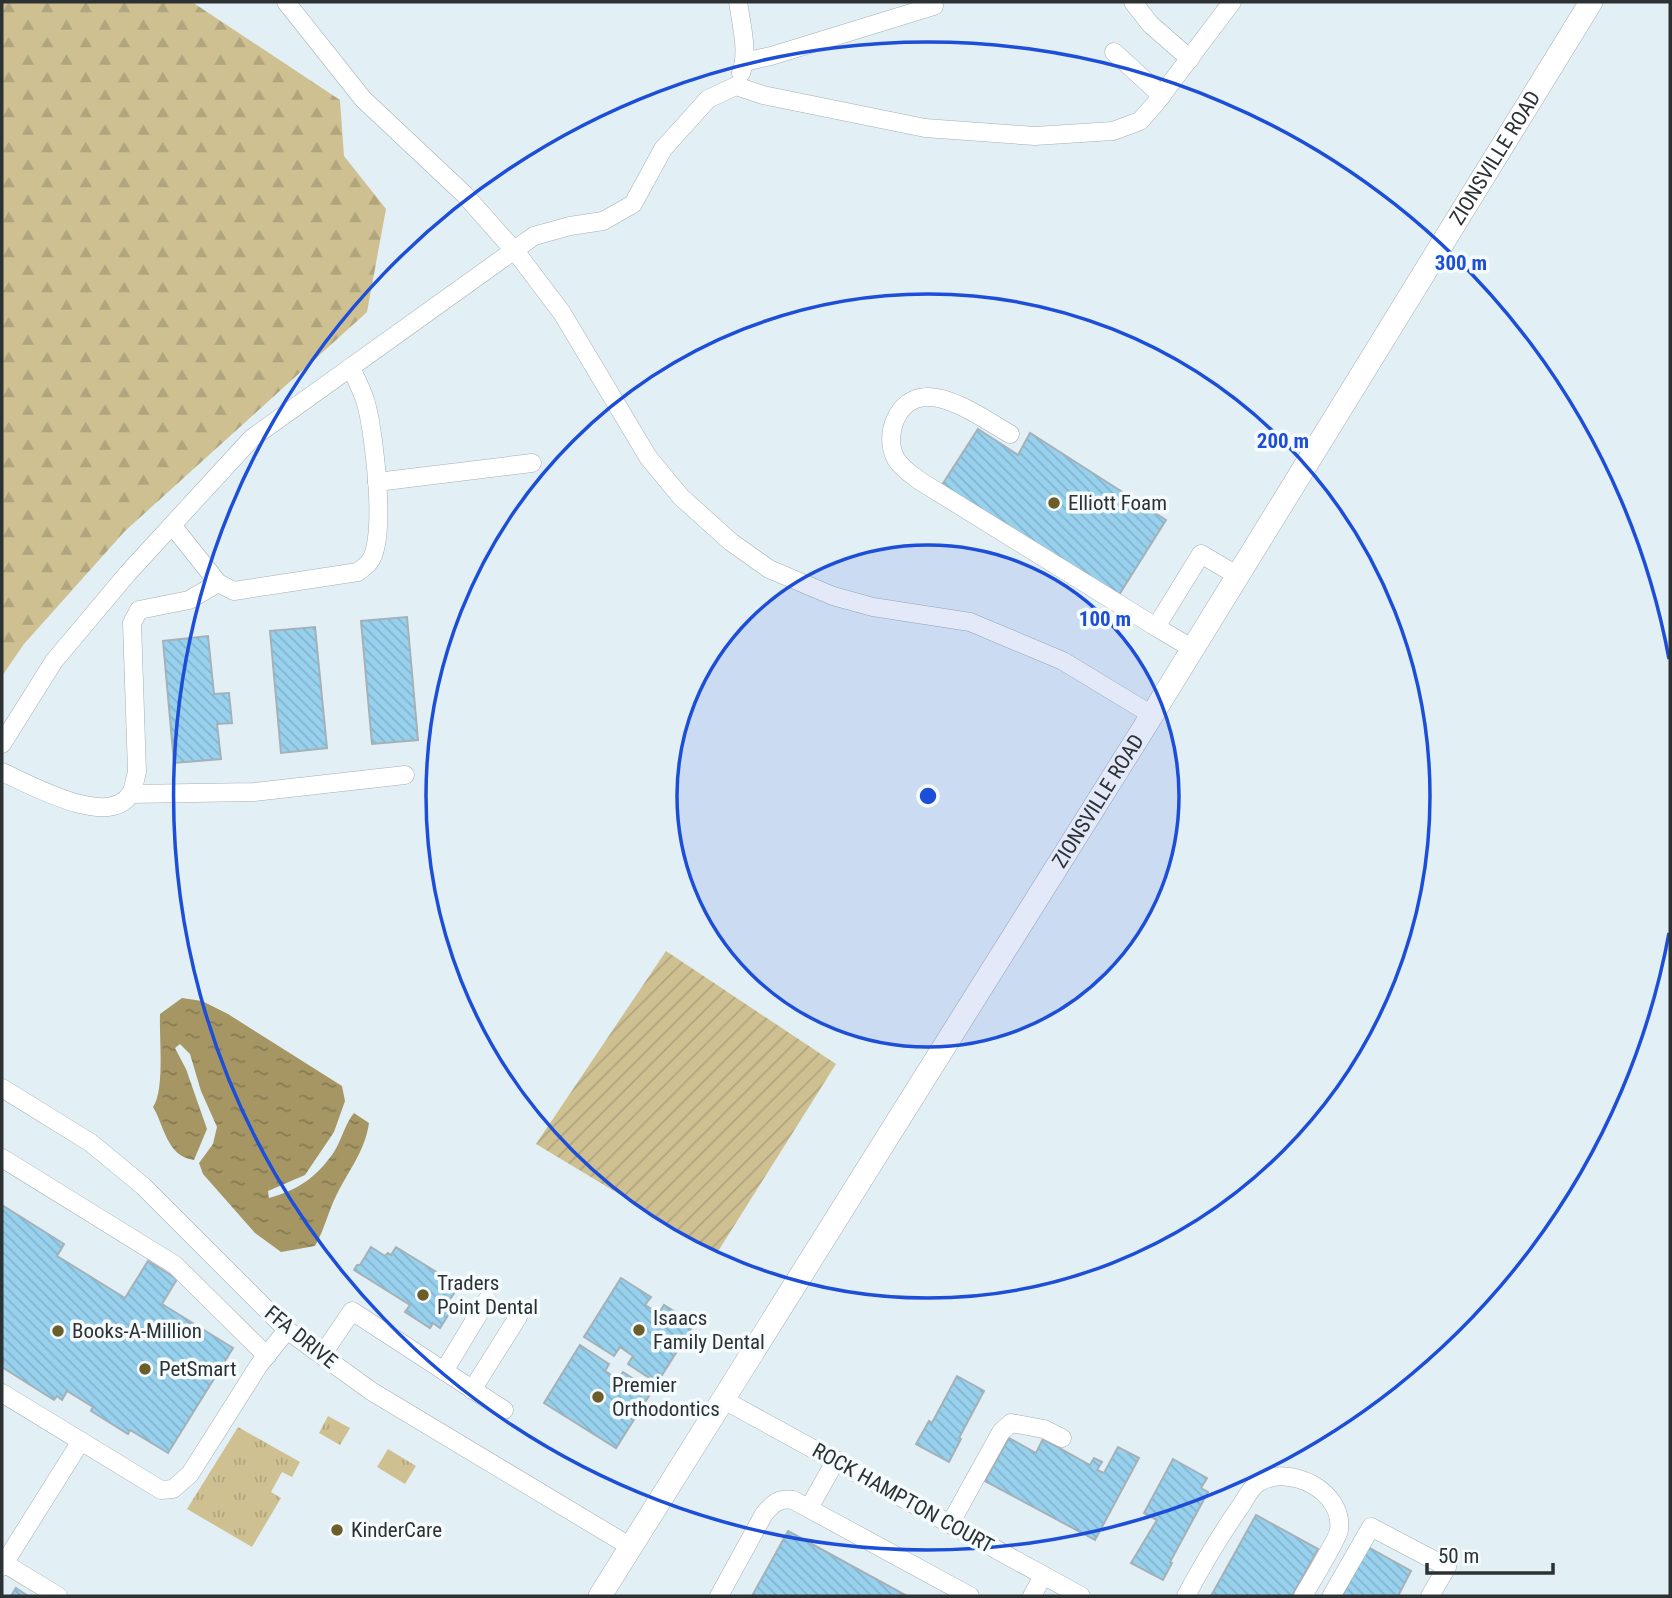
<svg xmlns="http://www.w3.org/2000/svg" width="1672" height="1598" font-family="'Roboto Condensed',sans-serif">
  <defs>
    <pattern id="forest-firs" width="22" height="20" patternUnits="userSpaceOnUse" patternTransform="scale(1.75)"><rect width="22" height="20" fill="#cec091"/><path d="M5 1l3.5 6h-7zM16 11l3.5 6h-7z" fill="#b1a57e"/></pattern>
    <pattern id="park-tufts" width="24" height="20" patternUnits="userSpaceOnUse" patternTransform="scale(1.75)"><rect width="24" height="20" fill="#cec091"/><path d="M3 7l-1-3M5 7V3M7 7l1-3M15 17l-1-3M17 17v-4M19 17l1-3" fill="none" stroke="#b1a57e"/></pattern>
    <pattern id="garden-furrows" width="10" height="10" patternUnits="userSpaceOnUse" patternTransform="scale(1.75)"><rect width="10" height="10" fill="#cec091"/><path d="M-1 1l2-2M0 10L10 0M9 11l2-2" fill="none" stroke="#b1a57e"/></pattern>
    <pattern id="water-ripples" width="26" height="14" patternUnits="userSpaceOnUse" patternTransform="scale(1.75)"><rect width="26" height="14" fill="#a59664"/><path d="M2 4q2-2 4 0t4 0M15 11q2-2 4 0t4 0" fill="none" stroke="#877b53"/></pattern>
    <pattern id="building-back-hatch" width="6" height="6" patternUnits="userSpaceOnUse" patternTransform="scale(1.75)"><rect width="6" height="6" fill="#98d1ed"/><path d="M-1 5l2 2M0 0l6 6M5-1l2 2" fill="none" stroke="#83b4cc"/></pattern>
  </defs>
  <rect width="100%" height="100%" fill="#e2f0f6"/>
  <polygon fill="url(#forest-firs)" points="2,2 192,2 340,100 344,156 386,209 367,312 125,531 24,644 2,676"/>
  <g fill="url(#park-tufts)">
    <polygon points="328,1416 350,1428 340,1445 319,1433"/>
    <polygon points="238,1427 300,1462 292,1477 282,1472 271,1492 281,1498 252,1547 187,1509"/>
    <polygon points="388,1449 416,1466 405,1484 377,1467"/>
  </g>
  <polygon fill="url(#garden-furrows)" points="666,951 836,1064 717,1253 536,1144"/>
  <path fill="url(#water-ripples)" d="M182 998 202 1001 228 1014 342 1086 345 1101 334 1132 305 1175 268 1191 269 1198C298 1190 316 1178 334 1152 342 1139 345 1124 354 1113L369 1123C365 1151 349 1170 337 1194 328 1211 325 1229 315 1246L281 1252 255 1233 203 1174 199 1163 213 1144 217 1127 201 1091 190 1054 180 1044 175 1048 186 1069 207 1129 194 1160C167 1157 164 1125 153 1107 165 1090 159 1036 160 1014Z"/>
  <g fill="url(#building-back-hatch)" stroke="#a5b1b8" stroke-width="2">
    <polygon points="978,429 1018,455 1030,433 1166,520 1117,598 942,485"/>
    <polygon points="407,617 418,740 372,744 361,621"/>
    <polygon points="315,627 327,748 281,753 270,631"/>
    <polygon points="208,636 214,694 229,693 232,723 217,724 221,759 174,763 163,641"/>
    <polygon points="2,1205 64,1244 57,1256 125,1298 148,1261 177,1279 162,1304 233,1348 168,1453 130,1430 128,1434 91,1411 93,1407 67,1391 62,1400 57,1396 54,1400 2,1367 4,1360 2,1358"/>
    <polygon points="371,1247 385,1256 388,1253 391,1255 396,1247 459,1286 446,1305 452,1309 440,1328 433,1323 430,1328 405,1312 410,1305 354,1270 357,1265 360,1265"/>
    <polygon points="621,1278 651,1297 645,1305 659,1313 664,1305 694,1324 657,1383 628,1364 633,1356 620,1347 614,1356 584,1337"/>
    <polygon points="580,1345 609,1364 605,1371 618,1379 623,1372 652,1391 616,1448 544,1403"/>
    <polygon points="957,1376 984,1391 959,1438 961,1439 949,1462 916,1444 929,1421 932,1423"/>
    <polygon points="1009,1438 1036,1453 1043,1439 1090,1465 1094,1458 1102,1462 1097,1470 1104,1473 1118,1447 1139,1458 1095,1540 985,1481"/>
    <polygon points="1173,1459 1207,1478 1201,1488 1208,1492 1170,1562 1172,1563 1163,1580 1131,1563 1157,1520 1144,1513"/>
    <polygon points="1256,1515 1318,1549 1292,1596 1211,1596"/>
    <polygon points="788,1531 907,1596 752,1596"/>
    <polygon points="1368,1547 1411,1571 1398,1596 1342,1596"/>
    <polygon points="16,1588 28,1596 11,1596"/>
  </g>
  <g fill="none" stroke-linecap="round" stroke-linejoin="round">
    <g stroke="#a3afb5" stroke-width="19">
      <g id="minor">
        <polyline points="286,2 363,99 464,194 519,256 562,313 648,457 681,497 731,542 769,569 833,596 873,607 970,622 1063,661 1152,715"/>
        <path d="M738 2C741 23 749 52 741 73"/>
        <polyline points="1133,2 1150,24 1190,59"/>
        <polyline points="1114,52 1162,96"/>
        <polyline points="744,62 771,56 934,6"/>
        <path d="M1010 434C989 422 951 395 926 397 897 398 883 436 896 459 901 468 912 475 920 481L1156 627"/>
        <polyline points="377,482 532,463"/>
        <path d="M172 525 218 583 234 591 358 572C361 569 368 565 370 561 387 538 374 435 367 407 364 393 356 380 351 367"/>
        <polyline points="1193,649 1156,627 1201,554 1238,576"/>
        <polyline points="2,744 54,661 128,573 252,438 534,236 570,226 603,221 633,204 663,149 708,99 736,86 763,95 925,128 1035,136 1113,131 1140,121 1155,104 1232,2"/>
        <path d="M2 772C29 784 110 830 131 793 134 788 135 778 137 772L132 623 139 610 189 600 218 583"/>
        <polyline points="131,794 254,792 405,775"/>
        <polyline points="2,1088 91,1143 143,1186 287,1330 371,1391 631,1547"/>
        <polyline points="2,1158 175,1265 267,1356"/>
        <polyline points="322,1355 352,1311 504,1410"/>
        <polyline points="444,1371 487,1300"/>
        <polyline points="472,1390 518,1317"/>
        <polyline points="2,1393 161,1490 173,1489 190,1474 259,1365 287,1330"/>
        <polyline points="724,1400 1081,1596"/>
        <polyline points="809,1508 836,1460"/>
        <polyline points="950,1524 1001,1432 1011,1423 1044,1429 1062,1438"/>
        <polyline points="2,1562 58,1596"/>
        <polyline points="2,1567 81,1441"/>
        <polyline points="1332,1595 1371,1527 1447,1567 1430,1596"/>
        <path d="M719 1596 764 1514C773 1503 779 1498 793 1500L970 1596"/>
        <polyline points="1032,1596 1043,1576"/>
        <path d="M1186 1596C1203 1564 1221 1534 1242 1504 1246 1498 1251 1487 1258 1483 1289 1463 1344 1491 1339 1530 1338 1539 1309 1585 1303 1596"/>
      </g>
    </g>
    <g stroke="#a3afb5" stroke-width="24">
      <g id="major">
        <path id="s1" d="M600 1596 1152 715 1591 2"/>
      </g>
    </g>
    <use href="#minor" stroke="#fff" stroke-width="18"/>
    <use href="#major" stroke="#fff" stroke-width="23"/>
  </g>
  <circle cx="928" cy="796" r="251" fill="#1d4ed8" fill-opacity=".12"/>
  <g fill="none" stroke="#1d4ed8" stroke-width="3.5">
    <circle cx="928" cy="796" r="251"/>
    <circle cx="928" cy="796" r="502"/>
    <path d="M1669 933A754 754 0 1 1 1669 659"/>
  </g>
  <g fill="#6c5e2b" stroke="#f6fbfe" stroke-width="2.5">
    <circle cx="1054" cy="503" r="7"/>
    <circle cx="423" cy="1295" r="7"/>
    <circle cx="639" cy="1330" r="7"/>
    <circle cx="58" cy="1331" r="7"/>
    <circle cx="145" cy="1369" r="7"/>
    <circle cx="598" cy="1397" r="7"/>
    <circle cx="337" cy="1530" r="7"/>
  </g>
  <g text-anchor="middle" stroke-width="7" stroke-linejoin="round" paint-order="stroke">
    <g font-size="21" fill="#2c3134" stroke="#f6fbfe">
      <text dy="7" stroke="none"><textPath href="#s1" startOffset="1694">ZIONSVILLE ROAD</textPath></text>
      <text dy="7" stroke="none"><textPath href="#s1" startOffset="938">ZIONSVILLE ROAD</textPath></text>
      <text transform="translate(301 1337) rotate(39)" y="7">FFA DRIVE</text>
      <text transform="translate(903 1498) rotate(29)" y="7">ROCK HAMPTON COURT</text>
    </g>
    <g font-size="21" fill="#2c3134" stroke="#f6fbfe" text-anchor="start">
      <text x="1068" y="510">Elliott Foam</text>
      <text x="437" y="1290">Traders<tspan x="437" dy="24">Point Dental</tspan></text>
      <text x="653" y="1325">Isaacs<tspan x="653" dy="24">Family Dental</tspan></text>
      <text x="72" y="1338">Books-A-Million</text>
      <text x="159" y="1376">PetSmart</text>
      <text x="612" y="1392">Premier<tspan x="612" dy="24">Orthodontics</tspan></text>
      <text x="351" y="1537">KinderCare</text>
    </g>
  </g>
  <circle cx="928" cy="796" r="10" fill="#1d4ed8" stroke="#f6fbfe" stroke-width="3.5"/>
  <g font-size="21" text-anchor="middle" font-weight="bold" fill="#1d4ed8" stroke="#f6fbfe" stroke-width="7" stroke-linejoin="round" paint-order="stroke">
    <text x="1461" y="270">300 m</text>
    <text x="1283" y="448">200 m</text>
    <text x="1105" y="626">100 m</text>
  </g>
  <rect width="1672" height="1598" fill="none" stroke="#2c3134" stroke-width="7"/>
  <path d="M1427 1563v10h126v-10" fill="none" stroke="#2c3134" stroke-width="3.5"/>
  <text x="1438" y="1563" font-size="21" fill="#2c3134" stroke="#f6fbfe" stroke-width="5" paint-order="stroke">50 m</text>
</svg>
